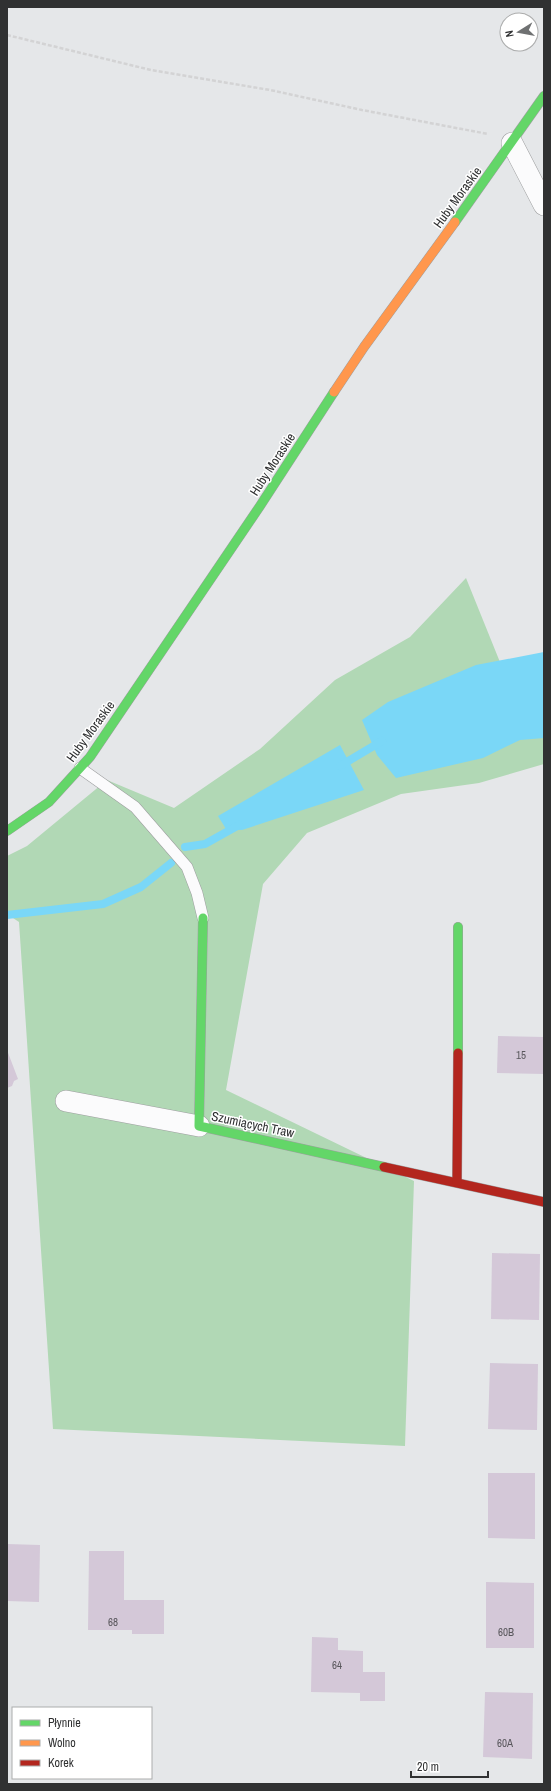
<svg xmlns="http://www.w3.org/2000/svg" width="551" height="1791" font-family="'Archivo Narrow',sans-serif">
  <rect width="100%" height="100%" fill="#e5e7e9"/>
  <polygon fill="#b1d8b5" points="466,578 506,677 544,666 544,764 479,783 401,794 307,833 263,884 226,1090 414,1181 405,1446 53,1429 19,922 7,914 7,856 27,846 107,780 174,808 260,749 335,680 410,637"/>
  <g fill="#7ad7f7">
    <polygon points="544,652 544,738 520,740 483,758 396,778 377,755 362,720 388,702 476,665"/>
    <polygon points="340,745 364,790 242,830 226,829 218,816"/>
  </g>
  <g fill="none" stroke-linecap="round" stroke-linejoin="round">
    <g stroke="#7ad7f7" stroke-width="8">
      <polyline points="340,766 382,741"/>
      <polyline points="185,847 205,844 239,825"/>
      <polyline points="7,915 103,904 141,887 171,863"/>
    </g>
  </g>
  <g fill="#d4c8d8">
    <polygon points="498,1036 544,1037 544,1074 497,1073"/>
    <polygon points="7,1050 18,1079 14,1081 12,1086 7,1088"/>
    <polygon points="492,1253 540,1254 539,1320 491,1319"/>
    <polygon points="490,1363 538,1364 537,1430 488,1429"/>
    <polygon points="488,1473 535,1473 535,1539 488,1538"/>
    <polygon points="7,1544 40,1545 39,1602 7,1601"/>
    <polygon points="89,1551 124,1551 124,1600 164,1600 164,1634 132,1634 132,1630 88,1630"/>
    <polygon points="486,1582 534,1583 534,1648 486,1648"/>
    <polygon points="312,1637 338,1638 338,1650 363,1651 363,1672 385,1672 385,1701 360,1701 360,1693 311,1692"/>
    <polygon points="485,1692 533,1693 532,1759 483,1757"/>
  </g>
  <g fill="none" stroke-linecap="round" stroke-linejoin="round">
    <g stroke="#9e9fa0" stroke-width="12">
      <polyline id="lane" points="80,768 135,807 187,867 197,893 203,918"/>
    </g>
    <g stroke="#9e9fa0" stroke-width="22">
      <g id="street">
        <polyline points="512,143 544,205"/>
        <polyline points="66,1101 199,1126"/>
      </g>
    </g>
    <g stroke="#9e9fa0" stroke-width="10">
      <g id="fast">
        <polyline points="455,222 544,96"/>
        <polyline points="7,831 49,802 90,757 260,506 334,392"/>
        <polyline points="203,918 199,1126 384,1167"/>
        <polyline points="458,1053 458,927"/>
      </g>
    </g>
    <g stroke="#9e9fa0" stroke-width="10">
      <polyline id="slow" points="334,392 364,347 455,222"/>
    </g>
    <g stroke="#9e9fa0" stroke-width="10">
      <g id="jam">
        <polyline points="384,1167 544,1202"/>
        <polyline points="457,1182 458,1053"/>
      </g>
    </g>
    <polyline stroke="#d3d3d4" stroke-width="2.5" stroke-dasharray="4 2" stroke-linecap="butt" points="7,35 151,70 270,90 362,110 488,134"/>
    <use href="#lane" stroke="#fbfbfc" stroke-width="11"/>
    <use href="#street" stroke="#fbfbfc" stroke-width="21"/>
    <use href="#fast" stroke="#63d668" stroke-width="9"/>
    <use href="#slow" stroke="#ff974d" stroke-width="9"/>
    <use href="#jam" stroke="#b3261e" stroke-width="9"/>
  </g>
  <g text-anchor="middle" stroke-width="3" stroke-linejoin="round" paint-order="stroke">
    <g font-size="11" fill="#59575c">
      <text x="521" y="1059">15</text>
      <text x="113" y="1626">68</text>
      <text x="506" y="1636">60B</text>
      <text x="337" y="1669">64</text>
      <text x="505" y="1747">60A</text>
    </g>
    <g font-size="13" fill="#303132" stroke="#fff">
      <text transform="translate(457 197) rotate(-54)" y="5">Huby Moraskie</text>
      <text transform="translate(272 464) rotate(-57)" y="5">Huby Moraskie</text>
      <text transform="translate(90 731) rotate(-54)" y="5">Huby Moraskie</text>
      <text transform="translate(253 1124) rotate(12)" y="5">Szumiących Traw</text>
    </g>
  </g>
  <rect width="551" height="1791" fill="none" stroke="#303132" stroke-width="16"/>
  <rect x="12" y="1707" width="140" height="72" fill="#ffffff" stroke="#acadad"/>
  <rect x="20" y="1720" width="20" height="6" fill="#63d668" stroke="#acadad"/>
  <text x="48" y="1727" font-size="12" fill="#303132">Płynnie</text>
  <rect x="20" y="1740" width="20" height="6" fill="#ff974d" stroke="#acadad"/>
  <text x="48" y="1747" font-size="12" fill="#303132">Wolno</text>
  <rect x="20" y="1760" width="20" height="6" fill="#b3261e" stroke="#acadad"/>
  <text x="48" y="1767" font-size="12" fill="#303132">Korek</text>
  <g transform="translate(519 32) rotate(259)"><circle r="19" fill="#ffffff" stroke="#acadad"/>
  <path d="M0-3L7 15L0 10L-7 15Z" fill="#6f7172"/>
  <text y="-6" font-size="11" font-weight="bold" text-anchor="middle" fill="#303132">N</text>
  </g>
  <path d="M411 1771v6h77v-6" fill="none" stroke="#303132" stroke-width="2"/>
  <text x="417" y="1771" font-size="12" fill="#303132" stroke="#ffffff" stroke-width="3" paint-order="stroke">20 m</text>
</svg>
